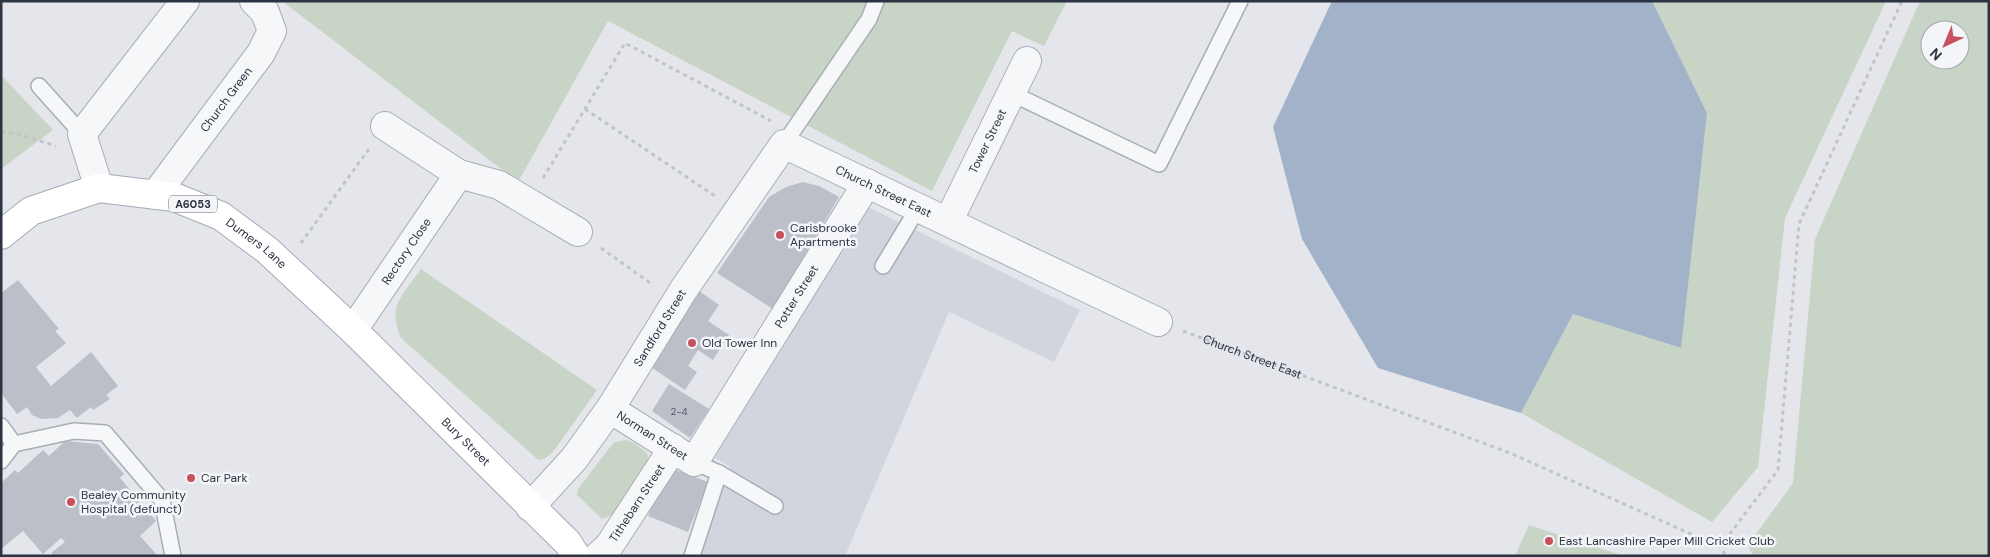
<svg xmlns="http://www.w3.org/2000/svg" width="1990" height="557" font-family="'DM Sans',sans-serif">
  <rect width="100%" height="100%" fill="#e4e6eb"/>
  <polygon fill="#d2d5dd" points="862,204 1080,310 1054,362 949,312 845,556 697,555 730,467 703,450"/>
  <g fill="#c8d4c5" fill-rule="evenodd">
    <polygon points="282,1 1067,1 1044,46 1012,31 932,191 608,21 518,182"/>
    <polygon points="1652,1 1886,1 1785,218 1758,467 1712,522 1521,413 1573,314 1680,348 1707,113"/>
    <path d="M1920 1H1989V556H1753L1748 545 1793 483 1815 239ZM1930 30H1960V60H1930Z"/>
    <polygon points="1,75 53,130 1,169"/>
    <path d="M421 269 597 390 553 452 544 459 539 460 535 457 401 338C387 305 403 295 421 269Z"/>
    <polygon points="626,440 634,443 647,453 648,460 615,511 610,516 602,519 577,495 578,489 614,442"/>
    <polygon points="1529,525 1624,556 1515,556"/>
  </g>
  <polygon fill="#a1b2c9" points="1332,1 1652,1 1707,113 1681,348 1573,314 1521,413 1378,368 1302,239 1273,127"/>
  <g fill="#bbbfc8">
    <polygon points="803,182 819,186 839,197 773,309 717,273 769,197 786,187"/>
    <polygon points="18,280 59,329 55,331 66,343 36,367 51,386 91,352 118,386 106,395 110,399 93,410 91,407 77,418 70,410 58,418 41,419 32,415 27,407 17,414 1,393 1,293"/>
    <polygon points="695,288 719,305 708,321 729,335 713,360 698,350 688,366 697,372 685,390 645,363"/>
    <polygon points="669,384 709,409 690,438 652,411"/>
    <polygon points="65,441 98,444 124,474 120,478 156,521 140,536 158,556 54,556 51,553 65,542 61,538 43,554 23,531 1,549 1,483 15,470 18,473 43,450 49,456"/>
    <polygon points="668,467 708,482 688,532 648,516"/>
  </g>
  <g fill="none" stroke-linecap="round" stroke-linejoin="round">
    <g stroke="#a9adb5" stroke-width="18">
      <g id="service">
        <polyline points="39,86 82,134"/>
        <polyline points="1011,93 1159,164 1240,1"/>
        <polyline points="784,144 869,19 876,1"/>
        <polyline points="883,266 918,208"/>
        <polyline points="1,426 14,444"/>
        <polyline points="1,461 14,444 74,431 105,433 162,500 173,556"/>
        <polyline points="694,462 719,473 775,506"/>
        <polyline points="692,556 719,473"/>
      </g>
    </g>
    <g stroke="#a9adb5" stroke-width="30">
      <g id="minor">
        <polyline points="385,126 459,174 499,185 578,232"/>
        <polyline points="99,188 82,134 185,1"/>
        <path id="s2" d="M155 195 261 53 272 31 265 12 254 1"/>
        <path id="s3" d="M948 222 1027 61"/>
        <path id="s4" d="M353 330 459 174"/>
        <path id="s5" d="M610 409 694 462 867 183"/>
        <path id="s6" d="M530 507 574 459 610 409 684 289 784 144 1158 322"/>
        <path id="s7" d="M598 556 609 546 673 448"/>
      </g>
    </g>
    <g stroke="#a4aab6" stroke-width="30">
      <g id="primary">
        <path id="s8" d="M1 235 31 211 99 188 174 197 221 216 267 250 353 330 568 543 576 556"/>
      </g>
    </g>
    <g stroke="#c1c4ca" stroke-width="3" stroke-dasharray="4 4" stroke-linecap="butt">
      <polyline points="585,109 715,196"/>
      <polyline points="1,133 15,133 56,146"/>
      <polyline points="543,178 625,43 771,121"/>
      <polyline points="301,243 369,149"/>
      <polyline points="601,248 653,285"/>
      <path id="s1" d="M1183 331 1510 453 1720 547 1726 556"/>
      <polyline points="1720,547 1778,470 1799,224 1902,1"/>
    </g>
    <use href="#service" stroke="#f6f7f9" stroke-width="15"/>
    <use href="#minor" stroke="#f6f7f9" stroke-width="28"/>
    <use href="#primary" stroke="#fff" stroke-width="28"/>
  </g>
  <g fill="#c8515d" stroke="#f3f5f8" stroke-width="2">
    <circle cx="780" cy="235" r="5"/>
    <circle cx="692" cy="343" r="5"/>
    <circle cx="191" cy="478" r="5"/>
    <circle cx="71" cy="502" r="5"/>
    <circle cx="1549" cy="541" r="5"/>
  </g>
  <g text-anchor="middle" stroke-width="5" stroke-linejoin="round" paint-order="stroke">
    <g font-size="10" fill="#505664">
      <text x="679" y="415">2-4</text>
    </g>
    <rect fill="#f3f5f8" stroke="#686d79" stroke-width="1" x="169" y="195.5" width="48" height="17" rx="4"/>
    <g font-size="11" font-weight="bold" fill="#2c3343">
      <text x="193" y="208">A6053</text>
    </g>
    <g font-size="12" fill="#2c3343" stroke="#f3f5f8">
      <text dy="4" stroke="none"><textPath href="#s2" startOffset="119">Church Green</textPath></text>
      <text dy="4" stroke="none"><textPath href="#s3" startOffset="90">Tower Street</textPath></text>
      <text dy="4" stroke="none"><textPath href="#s6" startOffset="554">Church Street East</textPath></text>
      <text dy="4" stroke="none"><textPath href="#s8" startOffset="281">Dumers Lane</textPath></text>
      <text dy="4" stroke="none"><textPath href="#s4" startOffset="95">Rectory Close</textPath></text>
      <text dy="4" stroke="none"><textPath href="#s5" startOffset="294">Potter Street</textPath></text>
      <text dy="4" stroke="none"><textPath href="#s6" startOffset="222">Sandford Street</textPath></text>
      <text dy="4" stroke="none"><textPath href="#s1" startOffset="74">Church Street East</textPath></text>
      <text dy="4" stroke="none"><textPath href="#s5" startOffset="50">Norman Street</textPath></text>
      <text dy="4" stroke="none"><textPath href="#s8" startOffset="570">Bury Street</textPath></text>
      <text dy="4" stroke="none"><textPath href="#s7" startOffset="66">Tithebarn Street</textPath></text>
    </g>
    <g font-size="12" fill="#2c3343" stroke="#f3f5f8" text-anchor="start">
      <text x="790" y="232">Carisbrooke<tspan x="790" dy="14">Apartments</tspan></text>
      <text x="702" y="347">Old Tower Inn</text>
      <text x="201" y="482">Car Park</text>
      <text x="81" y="499">Bealey Community<tspan x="81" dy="14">Hospital (defunct)</tspan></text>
      <text x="1559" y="545">East Lancashire Paper Mill Cricket Club</text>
    </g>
  </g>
  <rect width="1990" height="557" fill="none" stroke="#2c3343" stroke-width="5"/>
  <g transform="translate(1945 45) rotate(224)"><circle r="24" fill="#f3f5f8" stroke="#a3a7b0"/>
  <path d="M0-4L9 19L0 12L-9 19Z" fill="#c8515d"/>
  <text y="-8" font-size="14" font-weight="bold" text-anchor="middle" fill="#2c3343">N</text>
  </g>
</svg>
